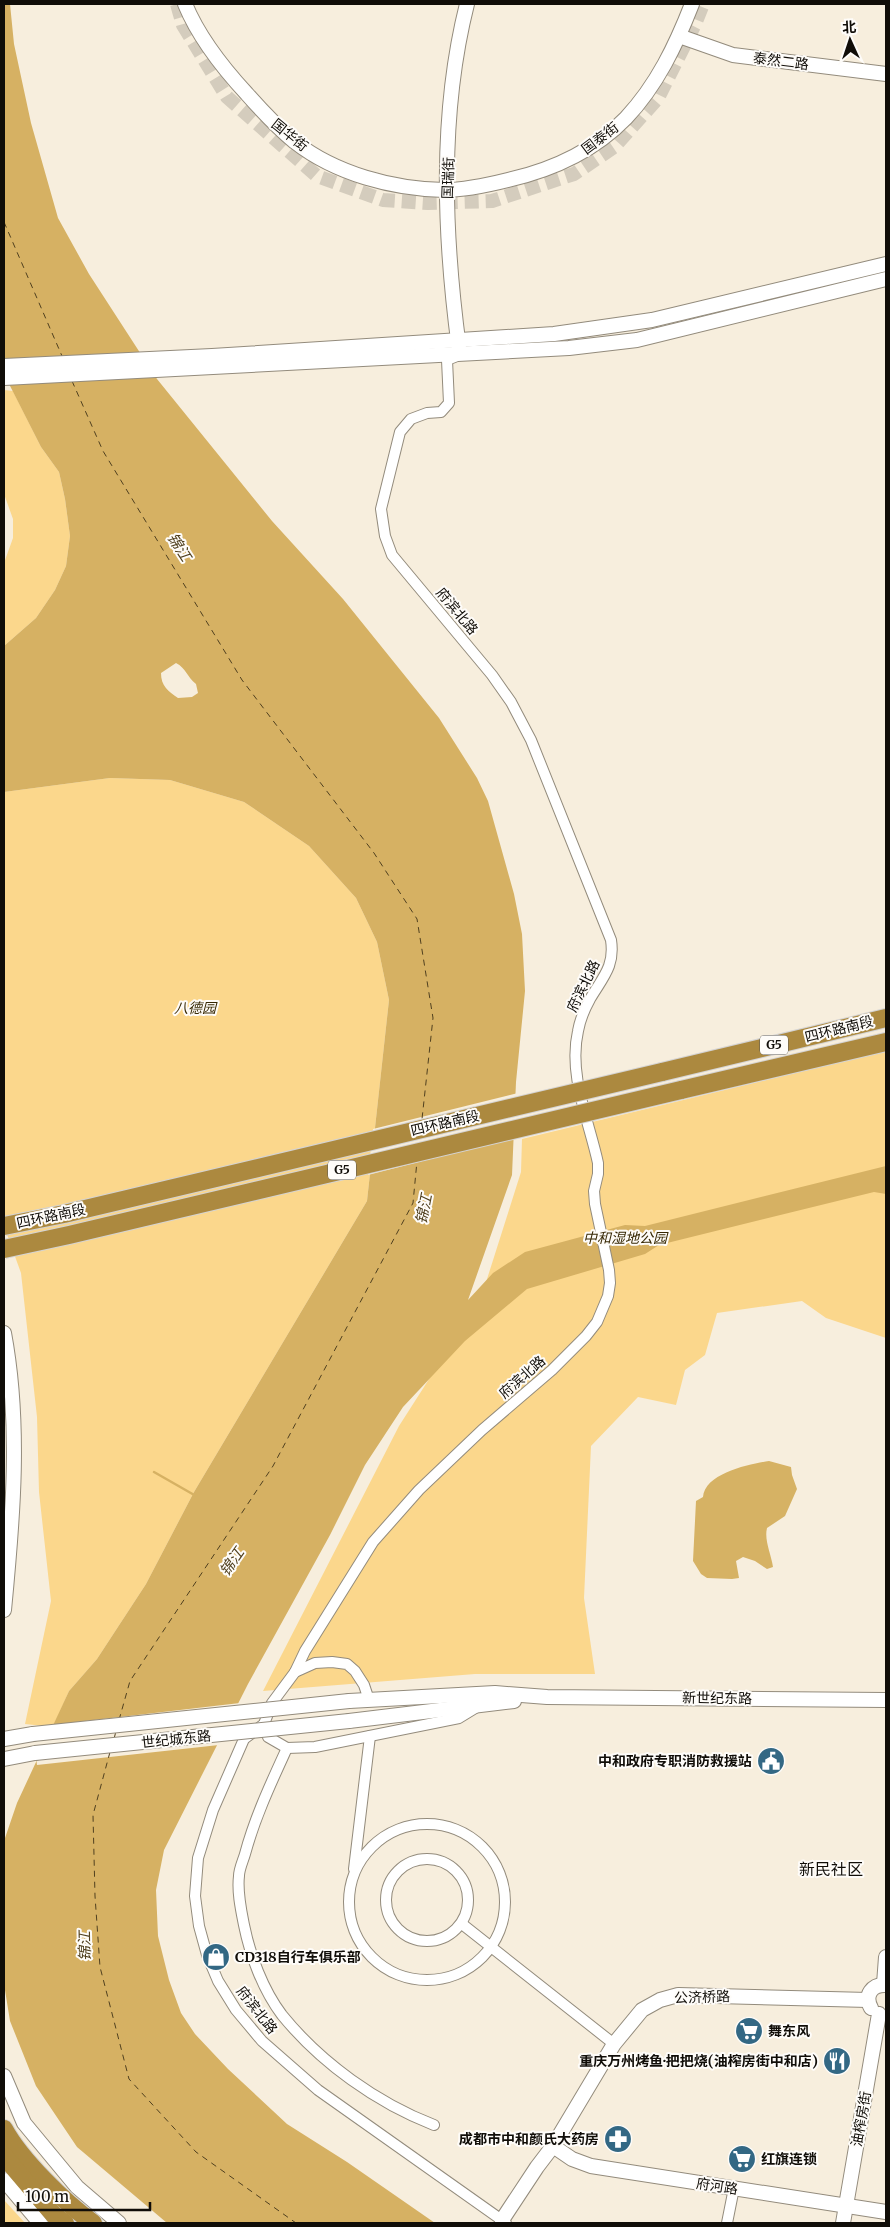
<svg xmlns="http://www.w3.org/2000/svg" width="890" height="2227" font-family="Merriweather,'Noto Sans SC',serif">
  <rect width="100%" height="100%" fill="#f7eedd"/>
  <g fill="#fbd78c">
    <polygon points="4,390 13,391 41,447 59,472 65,499 70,536 66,566 55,590 36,618 4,646 4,563 13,538 13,519 4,494"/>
    <polygon points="110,778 170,780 244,802 309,846 356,898 377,942 389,1000 367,1201 194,1492 146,1584 97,1659 69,1691 53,1727 25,1724 51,1601 39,1492 37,1417 21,1273 4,1226 4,792"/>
    <polygon points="886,1051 886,1338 826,1318 802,1301 717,1313 705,1355 685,1370 676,1405 638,1397 591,1446 584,1598 595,1674 475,1674 263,1691 399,1426 481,1298 521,1172 522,1139"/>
    <polygon points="4,2200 25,2223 4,2223"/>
  </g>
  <path fill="#d6b264" d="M769 1461 791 1467 792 1475 797 1489 785 1516 767 1528C764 1540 771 1554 773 1567L767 1569 755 1561 743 1557 736 1561 739 1578 732 1579 707 1578 701 1574 693 1561 696 1501 703 1497C705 1473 750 1464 769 1461Z"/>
  <path fill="#d6b163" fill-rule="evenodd" d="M4 4H10L14 44 31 123 58 218 89 274 157 379 272 521 343 599 439 718 477 778 488 801 514 894 522 934 525 991 516 1082 512 1175 468 1300 493 1273 525 1252 625 1225 645 1226 886 1166V1194L874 1192 659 1245 645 1254 527 1289 465 1341 403 1407 365 1465 330 1535 248 1684 164 1850 156 1890 158 1936 169 1980 181 2013 195 2034 228 2069 287 2124 347 2162 435 2223H167L77 2147 36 2086 10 2021 4 1984V1841L17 1803 69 1691 97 1659 146 1584 194 1492 367 1201 389 1000 377 942 356 898 309 846 244 802 170 780 110 778 4 792V646L36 618 55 590 66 566 70 536 65 499 59 472 41 447 4 374ZM176 663C186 668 187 677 196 684L198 693 192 697 178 698C168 691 161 686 161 673Z"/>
  <g fill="#f7eedd">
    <polygon points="518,1093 516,1137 368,1175 373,1129"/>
    <polygon points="240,1703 219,1745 37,1765 36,1756 51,1725"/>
  </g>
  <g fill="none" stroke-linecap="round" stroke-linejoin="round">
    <polyline stroke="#d6b163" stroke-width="2.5" points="154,1472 196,1496"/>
    <g stroke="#50401f" stroke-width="1" stroke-dasharray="6 5" stroke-linecap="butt">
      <polyline points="4,222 62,356"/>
      <polyline points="72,381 103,451 242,680 374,853 417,919 433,1018 422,1119"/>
      <polyline points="119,1720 130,1681 273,1466 413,1203 417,1161"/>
      <polyline points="114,1739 116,1731"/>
      <polyline points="110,1752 93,1815 95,1896 100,1967 129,2079 196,2152 296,2223"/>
    </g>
    <polyline stroke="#d4ccbd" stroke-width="14" stroke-dasharray="14 7" stroke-linecap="butt" points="177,4 183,25 227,97 317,176 383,200 428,203 492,201 574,174 614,147 658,98 695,24 703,4"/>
    <g stroke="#938b7c" stroke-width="12">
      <g id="street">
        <path d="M295 1672 305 1651 373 1542 419 1490 482 1430 552 1370 586 1336 597 1322 608 1296 610 1283 609 1270 595 1204 594 1191 598 1174V1163C589 1121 568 1075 578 1031 580 1020 585 1008 590 999 603 977 615 966 611 940L531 740 511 702 492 675 392 555 385 536 381 509 400 432 411 419 427 413 441 412 449 403 447 360 457 356"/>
        <polyline points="369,1700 364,1685 355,1671 347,1664 332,1662 315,1663 295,1672 272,1703 264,1724 244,1739 213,1810 198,1858 195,1896 199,1926 207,1955 218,1981 236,2010 262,2041 318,2090 506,2223"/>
        <polyline points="264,1724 268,1737 287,1748"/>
        <path d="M287 1748C271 1783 255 1817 245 1854 243 1861 239 1869 239 1876 237 1892 241 1910 244 1925 250 1955 263 1990 282 2015 321 2063 377 2103 434 2125"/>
        <polyline points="287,1748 315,1747 459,1718 477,1707"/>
        <circle cx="427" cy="1902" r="78"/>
        <circle cx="427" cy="1900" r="41"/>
        <polyline points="354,1869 370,1736"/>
        <polyline points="462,1924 614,2044"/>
        <polyline points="727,2223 734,2188"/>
      </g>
    </g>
    <g stroke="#938b7c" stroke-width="16">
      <g id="secondary">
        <path d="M185 4C199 38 222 67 247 94 262 111 277 127 295 142 336 174 393 189 444 190 465 190 488 185 508 180 552 170 594 151 626 118 657 85 676 45 692 4"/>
        <polyline points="679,36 733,55 886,74"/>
        <path d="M459 348C444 235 439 115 467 4"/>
        <polyline points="4,366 212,356 554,334 652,320 886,264"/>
        <polyline points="4,378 569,348 637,340 886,279"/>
        <path d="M4 1333C21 1424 13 1518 4 1610"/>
        <polyline points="349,1701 495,1693 547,1697 886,1700"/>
        <polyline points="349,1721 514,1701"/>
        <polyline points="4,1739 33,1734"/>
        <polyline points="4,1759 35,1753"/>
        <polyline points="884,1984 886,1957"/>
        <path d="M871 2008C864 1995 872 1984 886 1985"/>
        <polyline points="4,2076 24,2123 77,2187 119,2223"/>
        <polyline points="553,2146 572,2159 591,2166 886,2212"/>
        <polyline points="4,2180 40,2223"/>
        <polyline points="502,2220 537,2167 553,2146 614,2044 642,2010 660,2000 678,1995 868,2000"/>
        <polyline points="843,2223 879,2014"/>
      </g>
    </g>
    <g stroke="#d4d3d3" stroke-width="20">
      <g id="highway">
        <polyline points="662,1072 886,1018"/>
        <polyline points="681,1090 886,1042"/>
        <path d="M4 2129C21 2160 64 2202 93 2223"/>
        <polyline points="4,2156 54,2215 65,2223"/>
      </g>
    </g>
    <use href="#street" stroke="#fff" stroke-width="10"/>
    <use href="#secondary" stroke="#fff" stroke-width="14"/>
    <use href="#highway" stroke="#ac893f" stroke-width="18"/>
    <g stroke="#938b7c" stroke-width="16" stroke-linecap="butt">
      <g id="secondary-bridge">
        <polyline points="33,1734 349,1701"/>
        <polyline points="35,1753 349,1721"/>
      </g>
    </g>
    <g stroke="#d4d3d3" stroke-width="20" stroke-linecap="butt">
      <g id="highway-bridge">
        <polyline points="4,1226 64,1214 662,1072"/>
        <polyline points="4,1249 69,1235 681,1090"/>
      </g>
    </g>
    <use href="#secondary-bridge" stroke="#fff" stroke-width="14"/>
    <use href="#highway-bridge" stroke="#ac893f" stroke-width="18"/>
  </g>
  <defs>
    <g id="civic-disc" transform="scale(1.4375)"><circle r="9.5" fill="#336884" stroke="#fefcf9"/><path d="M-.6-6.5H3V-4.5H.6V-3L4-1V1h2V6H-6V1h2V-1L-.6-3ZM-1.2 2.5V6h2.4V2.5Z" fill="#fff"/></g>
    <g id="shop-disc" transform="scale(1.4375)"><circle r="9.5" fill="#336884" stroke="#fefcf9"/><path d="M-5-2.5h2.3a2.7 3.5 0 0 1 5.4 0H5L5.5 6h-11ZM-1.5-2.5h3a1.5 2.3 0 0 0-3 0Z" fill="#fff"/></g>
    <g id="supermarket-disc" transform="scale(1.4375)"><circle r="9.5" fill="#336884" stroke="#fefcf9"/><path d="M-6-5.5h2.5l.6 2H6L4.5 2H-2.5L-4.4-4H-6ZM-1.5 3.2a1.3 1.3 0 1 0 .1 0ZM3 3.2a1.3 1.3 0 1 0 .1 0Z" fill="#fff"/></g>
    <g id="restaurant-disc" transform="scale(1.4375)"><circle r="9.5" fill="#336884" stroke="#fefcf9"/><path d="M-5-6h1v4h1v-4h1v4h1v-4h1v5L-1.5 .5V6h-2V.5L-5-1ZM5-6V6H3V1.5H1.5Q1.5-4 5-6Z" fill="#fff"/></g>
    <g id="pharmacy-disc" transform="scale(1.4375)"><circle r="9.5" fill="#336884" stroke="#fefcf9"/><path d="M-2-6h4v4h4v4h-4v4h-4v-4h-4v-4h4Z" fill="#fff"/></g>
  </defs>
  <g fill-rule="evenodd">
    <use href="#civic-disc" x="771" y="1761"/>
    <use href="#shop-disc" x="216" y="1957"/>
    <use href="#supermarket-disc" x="749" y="2031"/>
    <use href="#restaurant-disc" x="837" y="2061"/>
    <use href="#pharmacy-disc" x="618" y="2139"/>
    <use href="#supermarket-disc" x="742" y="2159"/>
  </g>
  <g text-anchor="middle" stroke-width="4" stroke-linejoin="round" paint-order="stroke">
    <g fill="#fefcf9" stroke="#575550" stroke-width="1">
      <rect x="760" y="1035.5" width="28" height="19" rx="4"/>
      <rect x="328" y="1160.5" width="28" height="19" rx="4"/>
    </g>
    <g font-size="12" font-weight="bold" fill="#100d08">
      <text x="774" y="1049">G5</text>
      <text x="342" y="1174">G5</text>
    </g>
    <g font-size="14" fill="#100d08" stroke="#fefcf9">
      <text transform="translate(781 61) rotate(7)" y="5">泰然二路</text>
      <text transform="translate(290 135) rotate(39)" y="5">国华街</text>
      <text transform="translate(600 138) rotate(-37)" y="5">国泰街</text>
      <text transform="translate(448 178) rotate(-88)" y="5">国瑞街</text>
      <text transform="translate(457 611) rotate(50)" y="5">府滨北路</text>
      <text transform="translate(583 986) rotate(-64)" y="5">府滨北路</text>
      <text transform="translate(839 1029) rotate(-14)" y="5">四环路南段</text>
      <text transform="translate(445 1123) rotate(-13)" y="5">四环路南段</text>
      <text transform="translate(51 1216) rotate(-12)" y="5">四环路南段</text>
      <text transform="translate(522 1377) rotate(-41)" y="5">府滨北路</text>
      <text transform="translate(717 1698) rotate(1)" y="5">新世纪东路</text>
      <text transform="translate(176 1739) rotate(-6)" y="5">世纪城东路</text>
      <text transform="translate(702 1997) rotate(-2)" y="5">公济桥路</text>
      <text transform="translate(257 2010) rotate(52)" y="5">府滨北路</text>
      <text transform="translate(861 2119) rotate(-80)" y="5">油榨房街</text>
      <text transform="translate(717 2186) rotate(9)" y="5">府河路</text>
    </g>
    <g font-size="14" font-style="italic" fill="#372804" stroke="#fefcf9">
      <text x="195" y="1013">八德园</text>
      <text x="625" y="1243">中和湿地公园</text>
    </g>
    <g font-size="14" font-weight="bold" fill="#100d08" stroke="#fefcf9" text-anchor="end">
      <text x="752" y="1766">中和政府专职消防救援站</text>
      <text x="235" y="1962" text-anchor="start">CD318自行车俱乐部</text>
      <text x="768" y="2036" text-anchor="start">舞东风</text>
      <text x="818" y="2066">重庆万州烤鱼·把把烧(油榨房街中和店)</text>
      <text x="599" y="2144">成都市中和颜氏大药房</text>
      <text x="761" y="2164" text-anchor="start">红旗连锁</text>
    </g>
    <g font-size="15" font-style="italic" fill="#50401f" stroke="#fefcf9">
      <text transform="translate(179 547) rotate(57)" y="5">锦江</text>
      <text transform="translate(424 1209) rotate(-79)" y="5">锦江</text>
      <text transform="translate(232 1562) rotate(-55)" y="5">锦江</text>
      <text transform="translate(85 1946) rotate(-91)" y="5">锦江</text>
    </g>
    <g font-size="16" fill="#100d08" stroke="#fefcf9">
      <text x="831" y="1875">新民社区</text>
    </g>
  </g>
  <rect width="890" height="2227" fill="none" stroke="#100d08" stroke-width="10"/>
  <g transform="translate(850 40) rotate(357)" stroke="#fefcf9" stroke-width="4" paint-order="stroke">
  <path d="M0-4L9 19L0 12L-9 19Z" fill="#100d08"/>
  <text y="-8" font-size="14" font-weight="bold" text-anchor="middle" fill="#100d08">北</text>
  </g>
  <path d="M18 2202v8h132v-8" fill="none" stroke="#100d08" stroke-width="2.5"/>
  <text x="25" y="2202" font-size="15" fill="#100d08" stroke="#fefcf9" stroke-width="4" paint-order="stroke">100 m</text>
</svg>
